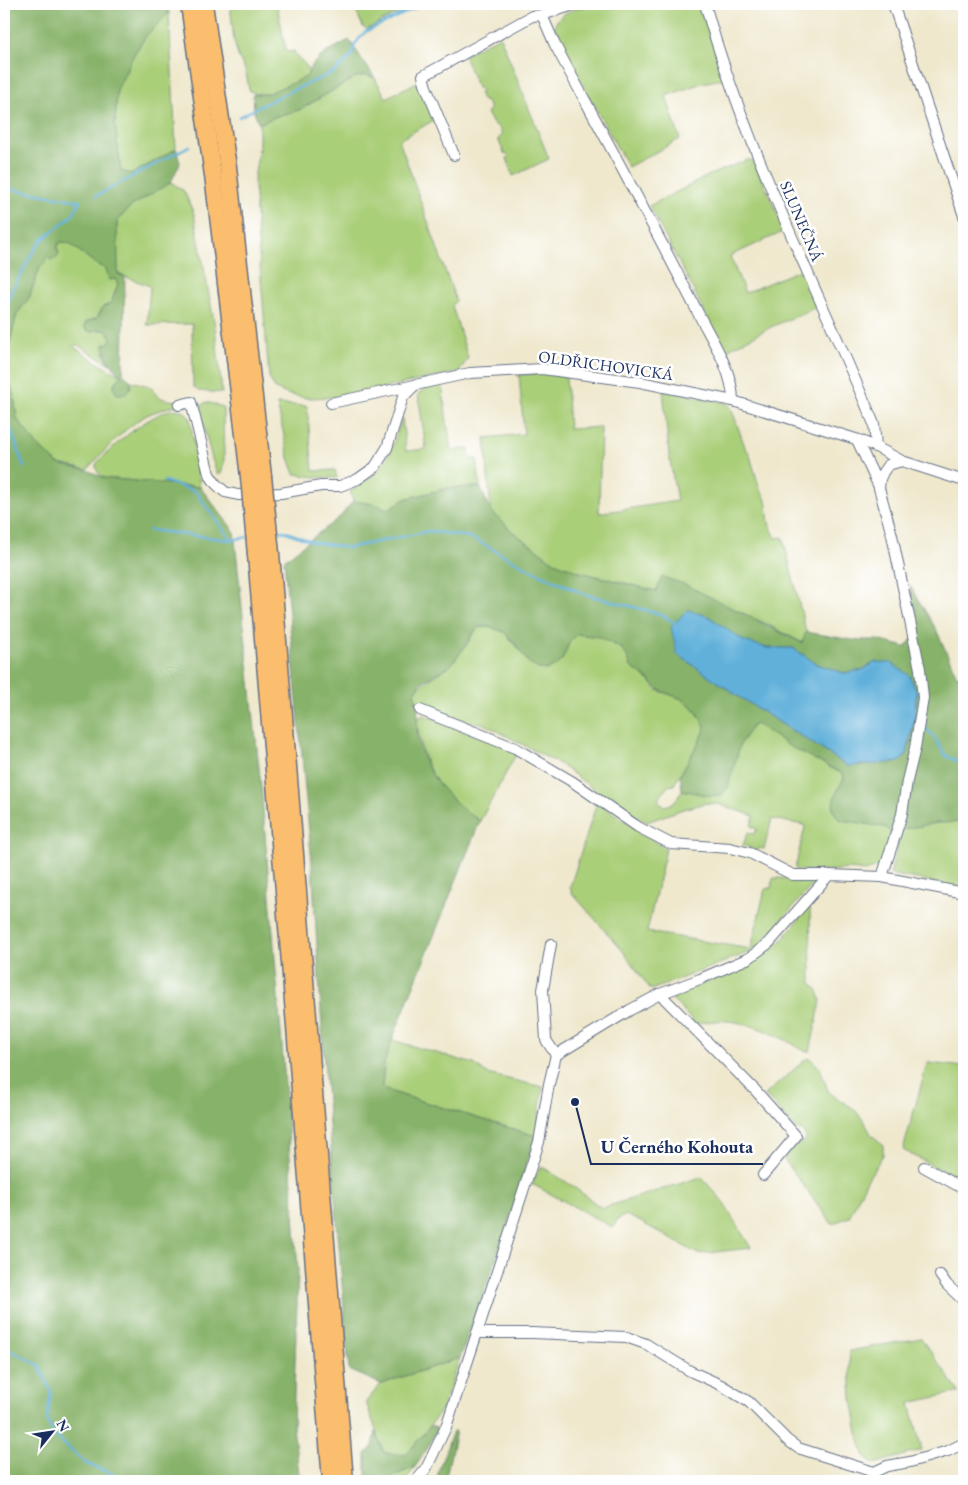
<svg xmlns="http://www.w3.org/2000/svg" width="968" height="1485" font-family="'EB Garamond',serif">
  <rect width="100%" height="100%" fill="#fff"/>
  <filter id="ink" filterUnits="userSpaceOnUse"><feTurbulence type="fractalNoise" baseFrequency=".02" numOctaves="2"/><feDisplacementMap in="SourceGraphic" scale="10" xChannelSelector="R" yChannelSelector="G"/><feConvolveMatrix kernelMatrix="1 2 1 2 8 2 1 2 1" color-interpolation-filters="sRGB"/></filter>
  <filter id="wash" filterUnits="userSpaceOnUse"><feTurbulence type="fractalNoise" baseFrequency=".0096" numOctaves="4" result="noise"/><feDisplacementMap in="SourceGraphic" scale="20" xChannelSelector="R" yChannelSelector="G"/><feGaussianBlur stdDeviation="1.12" result="paint"/><feColorMatrix in="noise" values="0 0 0 0 0 0 0 0 0 0 0 0 0 0 0 0 0 1.4 0 .05"/><feComposite in="paint" operator="in"/></filter>
  <g filter="url(#wash)">
    <rect width="100%" height="100%" fill="#efe8cd"/>
    <g fill="#aacf79" stroke="#627f6c">
      <path d="M230 4H277L286 51 287 52 294 51C297 61 310 62 308 75L304 78C289 85 264 102 249 90L246 72 238 56 234 41Z"/>
      <polygon points="353,4 423,4 392,16 367,29 363,27"/>
      <path d="M596 4H700L724 79 702 83 666 96 680 139 628 167 557 38C556 34 554 30 555 26 557 11 583 7 596 4Z"/>
      <polygon points="169,13 176,149 132,174 121,171 115,124 117,90 133,56 145,37"/>
      <path d="M500 36 549 159 513 176 507 158 509 156 504 153 498 139 502 135C500 130 499 126 493 124L487 113 490 109 487 102 483 101 479 93 482 90 477 88 464 55Z"/>
      <polygon points="366,75 375,78 386,98 415,83 422,85 427,96 422,98 424,103 429,101 436,119 399,140 456,301 452,305 468,358 459,372 341,397 306,398 287,394 275,389 269,377 257,229 254,179 259,148 259,124 277,116 299,110 356,77"/>
      <polygon points="747,160 751,160 755,163 785,231 730,256 745,293 799,270 800,273 802,272 817,307 771,327 723,352 693,289 649,206 712,174"/>
      <polygon points="171,182 184,191 194,214 215,327 222,393 199,391 193,386 192,324 147,325 150,286 118,274 117,222 130,207"/>
      <path d="M63 242 69 243 96 264 106 269 109 280 115 279 118 284 111 304 103 307 97 318 86 322 90 332C98 329 115 327 111 342 110 345 106 350 104 353L110 364 76 344 74 347 109 370 118 373 131 387V381L152 387C155 399 167 400 177 401L176 405C166 408 156 411 147 415 123 428 105 451 87 470L58 464 36 444 17 419 14 395 5 373 6 356 17 314 29 298 40 267 57 248 59 243Z"/>
      <path d="M543 373 566 377 569 429 601 427 599 513 677 501 669 455 663 390 726 403 731 407 746 450 749 452 760 490C770 500 766 514 770 526 772 530 774 534 776 538L783 537 806 632 803 643 765 623 729 607 659 588 656 591 580 572 554 562 513 532 491 511 485 438 524 434 519 375Z"/>
      <path d="M442 384 451 451 469 448 470 459H477L480 487 448 488 405 499 388 510 374 504 353 501 350 491C387 470 389 457 402 418L406 451 426 449 418 394 423 390Z"/>
      <polygon points="206,402 223,407 224,463 221,474 218,475 212,459 200,412 201,406"/>
      <polygon points="277,404 307,406 313,471 335,470 337,478 314,477 295,474 289,458"/>
      <path d="M173 409 184 411 190 418 200 487 104 478C98 473 96 471 96 464 116 443 145 417 173 409Z"/>
      <path d="M479 627H490L504 632 521 651 562 660 570 641 577 634 599 637 621 648 627 656 631 667 649 680 657 690 682 699 695 709 705 726 704 733 674 785 668 786 658 800 663 806C674 805 677 799 682 790L710 796 735 760 741 742 754 724H756L791 747 843 774 844 778C837 792 825 809 842 820L885 827 890 832 891 837 883 859 878 866 872 869 865 871 851 869 824 871 796 870 795 868 805 827 804 825 772 819 764 849 759 848 757 851 743 845 748 832 754 834 757 829 751 826 754 816 718 804 707 803 683 809 647 822 620 808 561 765 490 727 481 723 465 721 418 704 414 693C423 681 433 679 443 670 450 664 459 655 465 647 470 640 473 633 479 627Z"/>
      <path d="M424 715 518 751 480 821C439 793 420 768 417 718Z"/>
      <polygon points="597,802 666,849 647,932 751,949 765,889 771,888 773,878 816,879 815,882 761,943 750,952 651,990 622,950 572,893 570,887"/>
      <polygon points="964,822 964,888 890,874 902,829 936,823"/>
      <path d="M810 904 811 983 818 991 821 1001 810 1051 806 1052C784 1038 753 1023 727 1021 717 1020 705 1022 695 1024L673 1000V995C709 980 753 969 782 940 792 929 801 916 810 904Z"/>
      <polygon points="392,1040 474,1064 487,1074 543,1087 536,1136 385,1090 382,1087 384,1064"/>
      <polygon points="807,1058 811,1059 820,1068 828,1091 838,1099 853,1108 864,1121 871,1134 883,1145 883,1155 866,1182 849,1217 832,1224 783,1158 793,1147 806,1140 806,1137 802,1131 796,1129 765,1095"/>
      <polygon points="929,1063 964,1067 964,1182 903,1150 927,1064"/>
      <polygon points="540,1168 544,1168 571,1185 602,1208 701,1177 721,1199 751,1248 698,1254 639,1221 626,1215 617,1220 614,1226 612,1227 532,1184"/>
      <polygon points="921,1338 959,1392 910,1403 922,1450 874,1464 865,1457 858,1433 852,1398 849,1351"/>
      <polygon points="460,1358 443,1407 430,1426 406,1455 384,1453 366,1402 381,1384"/>
      <polygon points="415,1467 405,1481 366,1481 366,1480 381,1481"/>
    </g>
    <g fill="#87b269" stroke="#517064" fill-rule="evenodd">
      <path d="M4 4H168L169 13 145 37 133 56 117 90 115 124 121 171 132 174 176 149 180 163 171 182 130 207 117 222 118 274 125 277 123 373 131 381V387L126 394H117L114 390V383L122 376C112 367 105 358 104 345L111 341C110 328 100 328 90 332L86 330 84 327 86 322 97 318 103 307 111 303 118 284 115 279 109 280 106 269 96 264 69 243 63 242 59 243 57 248 59 253 56 259 52 260 49 258 40 267 29 298 17 314 6 356 5 373 14 395 17 419 36 444 58 464 87 470 104 478 200 487 234 531 262 796 284 1071 298 1271 293 1427 300 1481H4Z"/>
      <path d="M349 40 375 78 366 75 356 77 299 110 277 116 259 124 254 111 253 94H266L304 78 308 75C310 59 336 47 349 40Z"/>
      <path d="M480 487 491 511 513 532 554 562 580 572 656 591 662 577 684 584 802 643 806 632 853 640H877L906 647 915 635 910 586 936 629 957 676 964 675V822L936 823 890 832 885 827 841 820C825 809 837 792 844 778L843 774 791 747 756 724H754L741 742 728 787 722 795 710 796 682 790 680 775 704 733 705 726 695 709 682 699 659 690 649 680 631 667 627 656 621 648 599 637 577 634 570 641 562 660 555 666 546 670 538 669 528 662 514 642 504 632 490 627H479L473 633 464 648 450 666 422 682 414 693C415 697 416 700 417 704 419 713 416 728 418 739 424 775 451 801 480 821L392 1040 384 1064 382 1087 385 1090 536 1136 502 1242 460 1358 381 1384 349 1370 325 1076 312 865 284 560 341 516 353 501 374 504 388 509 405 499 448 488ZM708 616 744 641 767 648H793L817 664 844 673 862 670 876 662 917 692C915 714 915 744 901 761L848 766 738 696 677 654Z"/>
      <polygon points="430,1426 437,1428 429,1446 415,1467 381,1481 366,1480 366,1454 373,1446 376,1432 384,1453 406,1455"/>
      <polygon points="453,1431 456,1431 445,1481 436,1481 440,1466"/>
    </g>
    <polygon fill="#60b0da" stroke="#3e709c" points="687,610 708,616 744,641 767,648 793,648 817,664 844,673 862,670 876,662 891,663 909,675 917,692 914,721 907,754 900,762 848,766 738,696 677,654 671,627"/>
    <g fill="none" stroke-linecap="round" stroke-linejoin="round">
      <g stroke="#60b0da" stroke-width="2.5">
        <polyline points="239,117 280,96 334,72 352,56 355,44 365,32 424,4"/>
        <polyline points="4,188 80,201 72,216 43,239 33,252 10,294 4,318"/>
        <polyline points="96,196 189,146"/>
        <polyline points="4,410 24,467"/>
        <polyline points="164,481 195,491 231,540 248,537"/>
        <polyline points="149,530 230,540"/>
        <polyline points="276,533 284,531 313,542 348,548 429,531 470,537 531,570 584,594 660,614 677,624"/>
        <polyline points="923,725 933,736 946,756 962,763 964,762"/>
        <polyline points="4,1347 39,1365 51,1391 47,1420 53,1434 85,1463 123,1478 134,1481"/>
      </g>
    </g>
  </g>
  <g filter="url(#ink)">
    <g fill="none" stroke-linecap="round" stroke-linejoin="round">
      <g stroke="#657085" stroke-width="12">
        <g id="minor">
          <path d="M705 4C746 150 816 285 874 424L876 447"/>
          <polyline points="893,4 964,216"/>
          <path d="M542 15 555 45C602 132 650 219 695 307 709 336 733 369 733 401"/>
          <polyline points="454,155 426,87 423,76 532,16 542,15 577,4"/>
          <polyline points="331,403 415,385"/>
          <polyline points="179,405 191,402 209,474 216,484 225,492 238,495 281,493 321,486 340,486 358,479 375,467 387,448 403,397 415,385 470,373 542,369 640,382 733,401 859,440 876,447 902,461 964,481"/>
          <polyline points="857,440 879,487"/>
          <polyline points="420,710 515,748 573,782 638,827 671,844 730,848 750,853 793,875 829,875"/>
          <polyline points="882,877 902,814 907,781 915,748 923,698 920,669 892,535 879,488 880,479 883,472 888,465 902,461"/>
          <polyline points="551,944 543,990 546,1040 556,1055"/>
          <polyline points="660,994 756,1091 796,1136 763,1175"/>
          <polyline points="924,1167 964,1189"/>
          <polyline points="940,1275 947,1285 964,1301"/>
          <polyline points="477,1333 532,1333 626,1337 646,1344 690,1371 721,1385 749,1402 787,1440 798,1448 874,1472 887,1466 910,1462 948,1451 964,1443"/>
          <polyline points="416,1481 426,1469 446,1427 477,1333 539,1142 549,1084 556,1055 630,1010 660,994 700,979 749,958 769,943 829,875 882,877 964,893"/>
        </g>
      </g>
      <g stroke="#657085" stroke-width="19">
        <g id="trunk">
          <polyline points="189,4 214,183 249,477"/>
          <polyline points="204,4 228,167 263,476"/>
          <polyline points="271,553 345,1481"/>
          <polyline points="256,555 289,951 331,1481"/>
        </g>
      </g>
      <use href="#minor" stroke="#fff" stroke-width="10"/>
      <use href="#trunk" stroke="#fbbd6e" stroke-width="16"/>
      <g stroke="#657085" stroke-width="19" stroke-linecap="butt">
        <g id="trunk-bridge">
          <polyline points="263,476 271,553"/>
          <polyline points="249,477 256,555"/>
        </g>
      </g>
      <use href="#trunk-bridge" stroke="#fbbd6e" stroke-width="16"/>
    </g>
  </g>
  <g text-anchor="middle" stroke-width="5" stroke-linejoin="round" paint-order="stroke">
    <g font-size="16" fill="#1b2f5e" stroke="#fff">
      <text transform="translate(802 221) rotate(67)" y="6">SLUNEČNÁ</text>
      <text transform="translate(606 365) rotate(8)" y="6">OLDŘICHOVICKÁ</text>
    </g>
  </g>
  <path fill="none" stroke="#1b2f5e" stroke-width="2" d="M575 1102L591 1164H763"/>
  <circle fill="#1b2f5e" stroke="#fff" stroke-width="2" cx="575" cy="1102" r="5"/>
  <g font-size="18" text-anchor="middle" font-weight="bold" fill="#1b2f5e" stroke="#fff" stroke-width="5" stroke-linejoin="round" paint-order="stroke">
    <text x="677" y="1153">U Černého Kohouta</text>
  </g>
  <rect width="968" height="1485" fill="none" stroke="#fff" stroke-width="20"/>
  <g transform="translate(52 1432) rotate(60)" stroke="#ffffff" stroke-width="4" paint-order="stroke">
  <path d="M0-4L9 19L0 12L-9 19Z" fill="#1b2f5e"/>
  <text y="-8" font-size="14" font-weight="bold" text-anchor="middle" fill="#1b2f5e">N</text>
  </g>
</svg>
